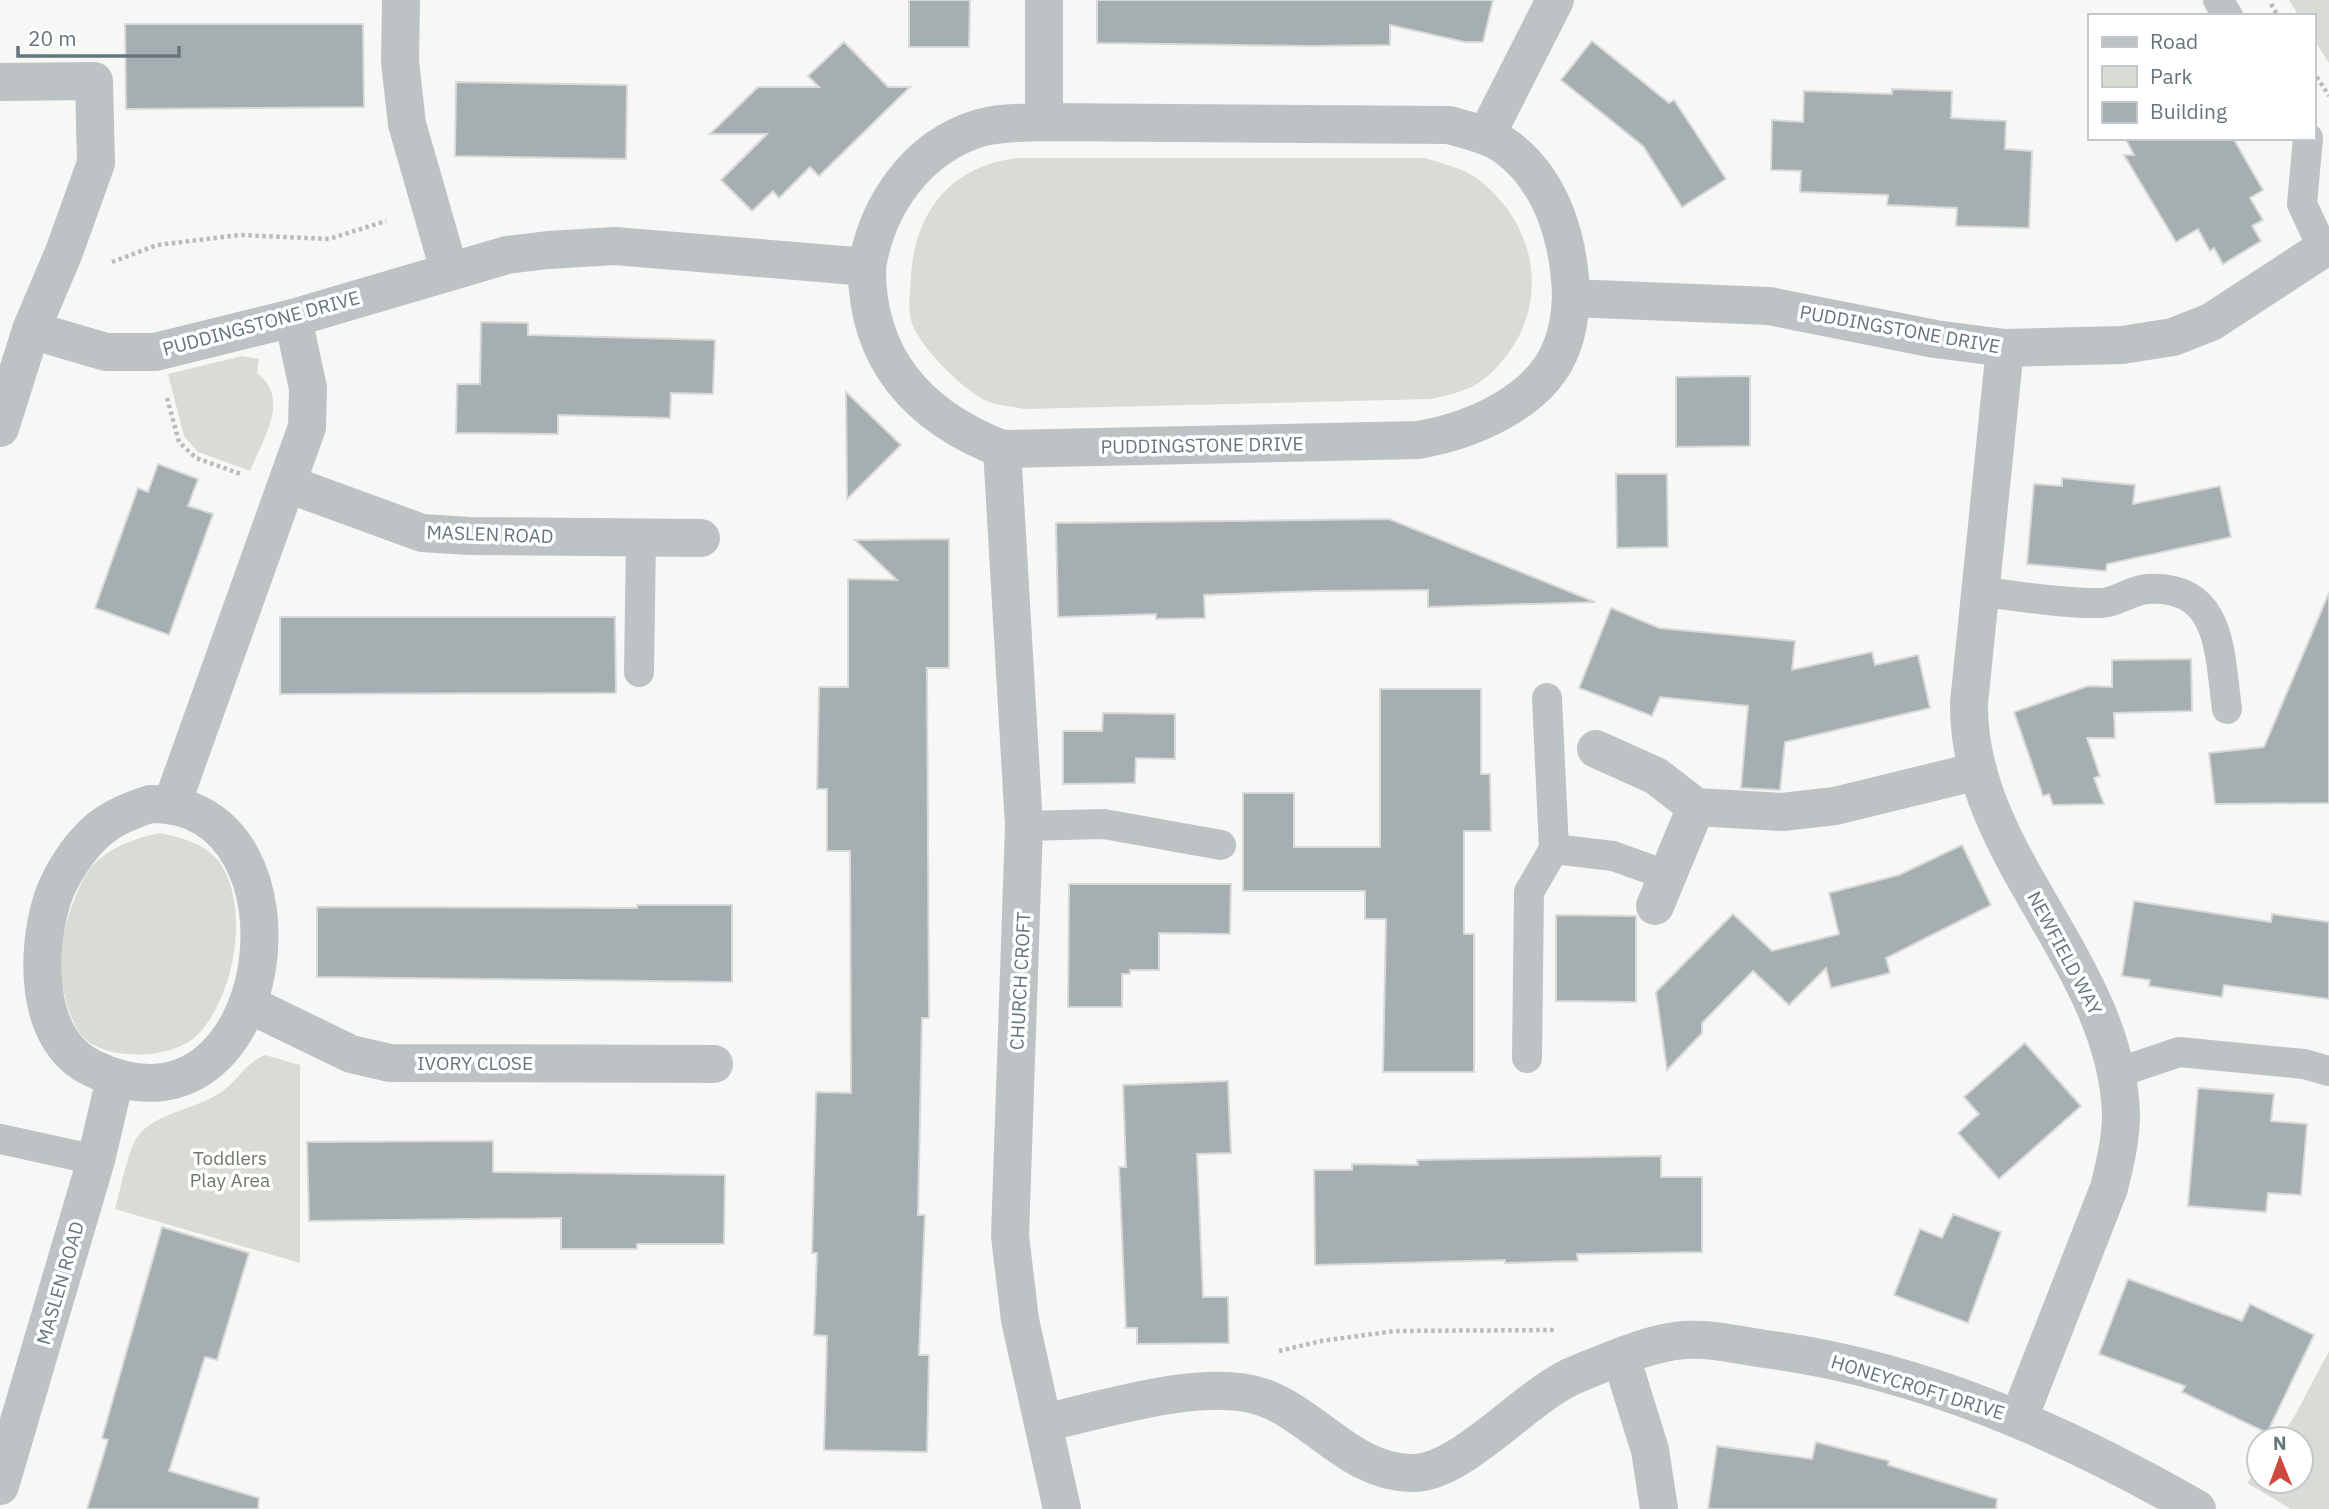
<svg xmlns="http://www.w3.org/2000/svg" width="2329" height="1509" font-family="'IBM Plex Sans',sans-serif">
  <rect width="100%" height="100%" fill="#f7f7f5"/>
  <g fill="#d8dcd5">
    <polygon points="2289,0 2329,0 2329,63 2313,38 2313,16 2299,16"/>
    <path d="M1017 158H1425C1444 164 1463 168 1479 180 1546 232 1551 324 1484 379 1469 391 1449 395 1430 399L1024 409C1012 406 998 406 987 401 964 391 917 345 911 320 908 307 910 291 911 278 914 212 951 166 1017 158Z"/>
    <path d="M242 356 259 359 257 373C291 398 263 439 250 471L198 452 184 436 168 374Z"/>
    <path d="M160 833C181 837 206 844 220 863 251 908 234 1001 195 1037 171 1059 110 1061 85 1039 76 1032 67 1008 65 996 63 988 59 978 59 970 58 942 76 880 97 861 114 846 138 837 160 833Z"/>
    <path d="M265 1055 300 1065V1263L115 1209C121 1190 127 1151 138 1136 155 1113 196 1109 220 1093 237 1082 245 1063 265 1055Z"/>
    <polygon points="2329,1351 2329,1509 2291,1509 2247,1483 2259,1467 2259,1481 2301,1481 2301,1439 2279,1439 2293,1419"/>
  </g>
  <g fill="#a5aeb1" stroke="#d9d9d7" stroke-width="2">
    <polygon points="909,0 970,0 969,47 909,47"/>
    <polygon points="1097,0 1493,0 1483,42 1465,42 1390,25 1390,45 1312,46 1097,43"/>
    <polygon points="125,24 363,24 364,107 126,109"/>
    <polygon points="1592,41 1669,103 1674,100 1726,179 1682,207 1643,146 1561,80"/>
    <polygon points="844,42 888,87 910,87 819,176 810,167 779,198 773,191 752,211 721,180 767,134 710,134 758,87 819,87 808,76"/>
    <polygon points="456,82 627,85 626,159 455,156"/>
    <polygon points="1892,89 1952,91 1951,118 2006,121 2005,149 2032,151 2029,228 1956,226 1957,208 1887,205 1888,195 1800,192 1801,171 1771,170 1772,120 1803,122 1804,91 1892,94"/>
    <polygon points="2125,138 2233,138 2263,190 2250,198 2263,220 2252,226 2261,241 2223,264 2214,248 2210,251 2198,229 2176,242 2124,155 2134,155"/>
    <polygon points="481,322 528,323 528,335 715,340 713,394 671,393 670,418 558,415 558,434 456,433 457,384 480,384"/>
    <polygon points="1750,376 1750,446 1676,447 1676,377"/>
    <polygon points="846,392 901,445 847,499"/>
    <polygon points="158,464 198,479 188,506 213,514 169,635 95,608 138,488 148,492"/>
    <polygon points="1616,474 1667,474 1668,547 1617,548"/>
    <polygon points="2062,478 2135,485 2133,504 2220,486 2231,537 2107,564 2106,571 2027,564 2034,484 2062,486"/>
    <polygon points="1389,519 1595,602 1428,607 1428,590 1315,591 1204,595 1205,618 1156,619 1156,614 1058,617 1056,523"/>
    <polygon points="949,539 949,668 927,668 929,1018 922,1018 918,1215 925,1215 919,1355 929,1355 927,1452 824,1450 827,1336 814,1335 817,1253 812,1253 816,1092 851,1093 850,851 827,851 827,789 817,789 819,687 848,687 848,579 897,580 855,540"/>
    <polygon points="2329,593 2329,803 2215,804 2209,753 2264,747"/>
    <polygon points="1611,608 1659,628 1795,641 1792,670 1872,652 1875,665 1918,655 1930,708 1785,742 1780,790 1741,788 1748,706 1660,697 1652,716 1579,688"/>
    <polygon points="280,617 615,617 616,693 280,694"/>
    <polygon points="2191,659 2192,711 2114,713 2115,738 2087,738 2100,776 2094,778 2104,804 2053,805 2049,794 2043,796 2014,712 2088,686 2112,687 2112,660"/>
    <polygon points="1380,689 1481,689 1481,774 1490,774 1491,831 1464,831 1464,934 1474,934 1474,1072 1383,1072 1386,919 1365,919 1365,891 1243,891 1243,793 1294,793 1294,847 1380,847"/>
    <polygon points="1103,713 1175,714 1175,759 1136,758 1135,783 1063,784 1063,731 1102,731"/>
    <polygon points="1962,845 1991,905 1886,958 1890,973 1831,988 1826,968 1789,1005 1753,971 1702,1023 1702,1033 1667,1070 1656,992 1733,914 1772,951 1839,934 1829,893 1899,875"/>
    <polygon points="1069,884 1231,884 1230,934 1159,933 1159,970 1130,970 1130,974 1122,974 1122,1007 1068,1007"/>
    <polygon points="2134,901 2271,922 2272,914 2329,922 2329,999 2224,985 2222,997 2149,986 2150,980 2122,976"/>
    <polygon points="637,905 732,905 732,982 317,977 317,907 637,908"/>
    <polygon points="1556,915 1636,916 1636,1002 1556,1001"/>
    <polygon points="2025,1043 2081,1106 1999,1179 1958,1133 1979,1114 1964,1097"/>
    <polygon points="1228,1081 1231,1153 1197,1154 1203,1297 1228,1297 1229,1343 1137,1344 1137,1328 1126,1328 1119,1167 1126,1167 1123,1085"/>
    <polygon points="2198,1088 2274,1094 2271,1121 2307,1124 2301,1195 2268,1193 2266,1212 2188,1206"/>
    <polygon points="493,1141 493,1172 725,1175 724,1244 637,1244 637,1249 561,1249 561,1218 309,1221 307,1142"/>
    <polygon points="1661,1156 1661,1177 1702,1177 1702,1252 1577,1254 1578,1261 1505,1263 1505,1260 1315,1265 1314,1170 1352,1170 1352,1164 1418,1165 1417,1160"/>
    <polygon points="1953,1214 2001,1232 1968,1323 1894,1295 1920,1229 1942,1238"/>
    <polygon points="162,1227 249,1253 217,1360 205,1357 169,1471 259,1498 258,1509 87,1509 108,1440 102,1438"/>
    <polygon points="2128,1279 2242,1321 2250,1304 2314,1335 2267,1433 2182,1392 2185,1386 2099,1354"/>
    <polygon points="1816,1442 1889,1461 1888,1465 1997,1499 1996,1509 1708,1509 1717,1446 1812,1459"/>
  </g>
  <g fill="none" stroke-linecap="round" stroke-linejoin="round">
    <g stroke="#b7bbbd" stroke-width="4.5" stroke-dasharray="3.5 3.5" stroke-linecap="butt">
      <polyline points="2271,4 2278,16"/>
      <polyline points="2313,71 2329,96"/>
      <polyline points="112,262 157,245 240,235 329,239 386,221"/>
      <polyline points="167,398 179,442 196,458 241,474"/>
      <polyline points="1279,1351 1321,1341 1395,1331 1555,1330"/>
    </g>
    <g stroke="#bdc2c4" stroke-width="30">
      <polyline points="2218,0 2228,16"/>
      <polyline points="2308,138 2302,204 2323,249"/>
      <path d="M1982 592C2021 596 2062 604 2101 603 2116 603 2131 590 2147 589 2223 585 2219 653 2227 709"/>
      <polyline points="639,672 641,538"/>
      <polyline points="1024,826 1104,824 1221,845"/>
      <polyline points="1554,849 1613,856 1666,875"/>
      <polyline points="1527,1058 1529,892 1554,849 1547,698"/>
      <polyline points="2117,1073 2179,1052 2304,1064 2329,1071"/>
      <polyline points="0,1139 96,1160"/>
    </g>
    <g stroke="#bdc2c4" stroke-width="38">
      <polyline points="401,0 400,62 407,124 449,270"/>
      <polyline points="1044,0 1044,122"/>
      <polyline points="0,82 94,81 96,163 64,252 31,330"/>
      <polyline points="1486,136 1555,0"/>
      <path d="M867 267C866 360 919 417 1002 449L1418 440C1471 431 1542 402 1562 346 1568 331 1570 315 1571 298"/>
      <path d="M2005 348 1969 703C1967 855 2116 962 2121 1114 2121 1139 2115 1164 2109 1188L2019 1418"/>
      <path d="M0 428 31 330 106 352H155L293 318 507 255 548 250 615 246 867 267C877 206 916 147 980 128 1000 122 1023 123 1044 122L1449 125C1469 131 1492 135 1509 149 1554 184 1570 244 1571 298L1769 306 1935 339 2005 348 2122 345 2173 337 2211 322 2329 245"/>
      <polyline points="1002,449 1024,826 1010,1236 1020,1320 1062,1509"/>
      <polyline points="288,484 422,533 469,536 701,538"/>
      <polyline points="1596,749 1656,776 1696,807 1782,812 1835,806 1978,771"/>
      <path d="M150 804C325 801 279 1159 92 1068 34 1040 36 952 52 900 58 881 73 856 87 841 104 821 126 812 150 804Z"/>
      <polyline points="172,804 307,427 308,388 293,318"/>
      <polyline points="1655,906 1696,807"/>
      <polyline points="248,1004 351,1054 390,1063 714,1064"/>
      <polyline points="1621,1357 1650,1450 1659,1509"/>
      <path d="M1043 1423C1104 1410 1206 1376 1265 1398 1317 1418 1354 1474 1413 1473 1463 1473 1528 1393 1577 1374 1610 1361 1648 1343 1684 1340 1710 1338 1739 1345 1765 1349 1919 1369 2063 1432 2197 1509"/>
      <polyline points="0,1486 96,1160 115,1079"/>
    </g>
  </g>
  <g text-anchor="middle" stroke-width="7" stroke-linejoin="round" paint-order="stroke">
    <g font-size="19" fill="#66767d" stroke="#fff">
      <text transform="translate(261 323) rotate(-15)" y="7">PUDDINGSTONE DRIVE</text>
      <text transform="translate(1900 329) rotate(10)" y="7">PUDDINGSTONE DRIVE</text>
      <text transform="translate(1202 445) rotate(-1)" y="7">PUDDINGSTONE DRIVE</text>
      <text transform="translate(490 534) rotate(2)" y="7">MASLEN ROAD</text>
      <text transform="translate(2065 953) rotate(62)" y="7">NEWFIELD WAY</text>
      <text transform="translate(1020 981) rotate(-87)" y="7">CHURCH CROFT</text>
      <text x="475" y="1070">IVORY CLOSE</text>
      <text transform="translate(60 1283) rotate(-74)" y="7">MASLEN ROAD</text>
      <text transform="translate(1918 1387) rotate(17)" y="7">HONEYCROFT DRIVE</text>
    </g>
    <g font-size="19" fill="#6e7a68" stroke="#fff">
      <text x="230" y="1165">Toddlers<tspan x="230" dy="22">Play Area</tspan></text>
    </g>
  </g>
  <rect x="2088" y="14" width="228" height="126" fill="#ffffff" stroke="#c2c8cb" stroke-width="2"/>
  <rect x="2102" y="37" width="35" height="10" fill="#bdc2c4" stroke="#c2c8cb" stroke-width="2"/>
  <text x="2150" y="49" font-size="21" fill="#66767d">Road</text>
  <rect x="2102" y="66" width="35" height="21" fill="#d8dcd5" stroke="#c2c8cb" stroke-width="2"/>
  <text x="2150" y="84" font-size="21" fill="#66767d">Park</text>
  <rect x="2102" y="102" width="35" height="21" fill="#a5aeb1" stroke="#c2c8cb" stroke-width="2"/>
  <text x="2150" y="119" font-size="21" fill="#66767d">Building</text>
  <g transform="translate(2280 1460) rotate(359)"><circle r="33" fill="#ffffff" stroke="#c2c8cb" stroke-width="2"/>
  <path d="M0-5L12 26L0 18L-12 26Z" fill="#cf4a3e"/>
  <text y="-10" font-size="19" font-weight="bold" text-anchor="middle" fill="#66767d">N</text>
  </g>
  <path d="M18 46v10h161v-10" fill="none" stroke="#66767d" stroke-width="3.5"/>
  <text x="28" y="46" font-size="21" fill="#66767d" stroke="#ffffff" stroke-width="5" paint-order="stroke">20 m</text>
</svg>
